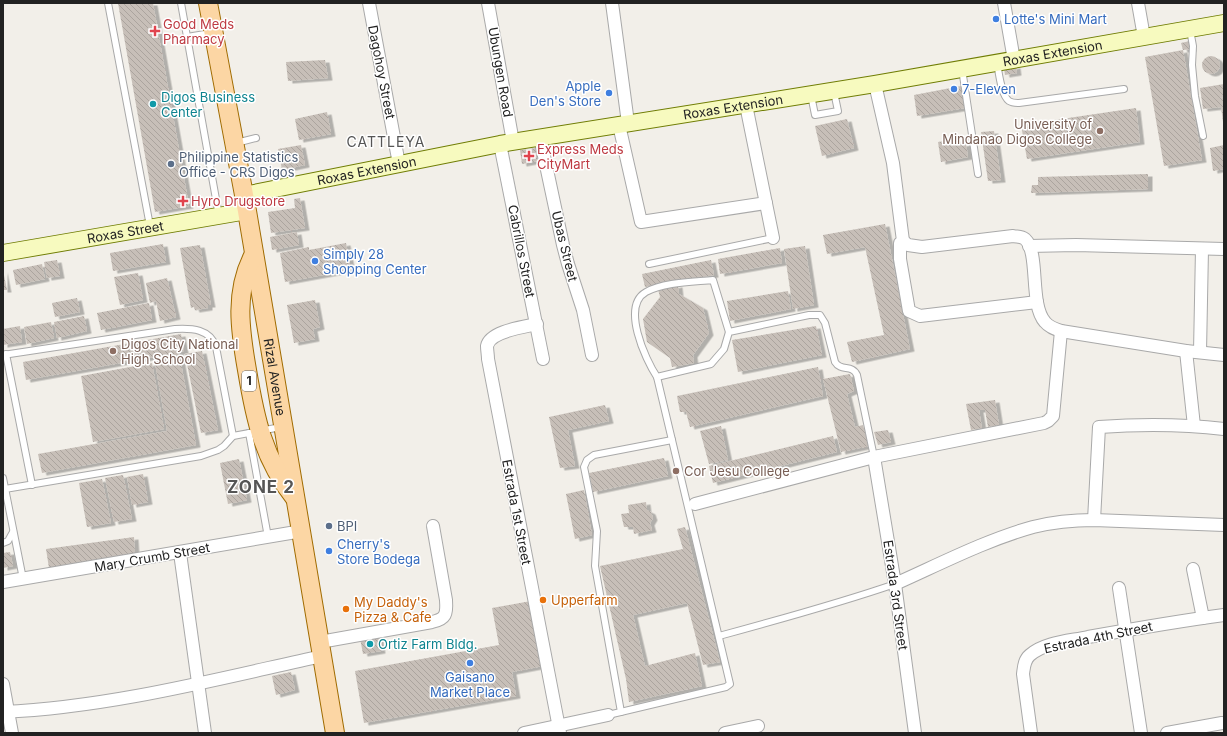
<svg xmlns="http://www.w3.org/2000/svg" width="1227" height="736" font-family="Inter,sans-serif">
  <defs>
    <pattern id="building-back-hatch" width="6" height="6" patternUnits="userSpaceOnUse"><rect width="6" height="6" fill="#c7bfb8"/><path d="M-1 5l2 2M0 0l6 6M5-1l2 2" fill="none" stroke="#aba49e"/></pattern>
    <filter id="shadow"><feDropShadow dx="4.5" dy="2.5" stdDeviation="0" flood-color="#0004"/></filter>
  </defs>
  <rect width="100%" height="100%" fill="#f2efe9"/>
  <g fill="url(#building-back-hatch)" filter="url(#shadow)">
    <polygon points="118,3 153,3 189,206 155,212"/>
    <polygon points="1190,41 1192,49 1183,50 1202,160 1164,166 1145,57 1183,50 1181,43"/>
    <circle cx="1211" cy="65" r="9"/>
    <polygon points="325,60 328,78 288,81 286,62"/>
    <polygon points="1016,66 1017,73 1005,75 1004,68"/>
    <polygon points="1224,84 1224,97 1219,98 1224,98 1223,122 1221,107 1203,109 1200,88"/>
    <polygon points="961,86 965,108 917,116 914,95"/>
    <polygon points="1136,108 1140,142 1027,159 1021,125"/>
    <polygon points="327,112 331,134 299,140 295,119"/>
    <polygon points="847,119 854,148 822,156 815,126"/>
    <polygon points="994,131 1001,180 988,181 981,132"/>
    <polygon points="956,139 957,145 966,143 968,157 941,162 938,142"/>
    <polygon points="301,145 305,165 282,170 278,149"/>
    <polygon points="1224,145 1224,169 1213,171 1210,148"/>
    <polygon points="536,148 538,161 522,164 520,150"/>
    <polygon points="1148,174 1148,189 1031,193 1032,185 1038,185 1038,177"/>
    <polygon points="300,198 305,228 271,233 268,212 295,208 294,199"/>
    <polygon points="885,224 910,349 852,362 847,342 884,335 865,247 827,254 823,235"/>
    <polygon points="297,232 299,245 272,250 270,237"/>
    <polygon points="346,243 351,270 285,282 280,253 309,247 309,250"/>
    <polygon points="163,244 166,262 113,271 110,253"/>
    <polygon points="200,245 211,305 208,305 208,308 195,310 194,307 191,308 180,248"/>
    <polygon points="805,246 814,305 793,309 784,249"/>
    <polygon points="780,248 782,263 720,274 718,259"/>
    <polygon points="57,260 60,276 47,278 44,262"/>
    <polygon points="711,260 714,275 645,287 642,274"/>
    <polygon points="42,264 45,279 16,285 13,270"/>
    <polygon points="3,270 7,290 3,290"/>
    <polygon points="138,273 143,300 120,305 114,277"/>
    <polygon points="167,278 176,317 160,321 156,301 150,303 146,283"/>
    <polygon points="678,285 679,294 703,308 709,333 693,355 694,363 672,367 670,358 647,342 643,319 660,297 658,289"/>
    <polygon points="788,291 791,309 730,321 727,301"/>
    <polygon points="77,298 80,312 55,317 52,303"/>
    <polygon points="315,300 320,327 313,329 315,339 294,343 287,305"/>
    <polygon points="149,303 152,320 101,330 97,313"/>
    <polygon points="84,316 87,331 57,338 54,322"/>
    <polygon points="51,322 54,338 27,344 24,327"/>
    <polygon points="20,326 22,342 3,345 3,329"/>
    <polygon points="816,326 822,355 738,372 732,340"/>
    <polygon points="181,334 184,351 179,352 196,445 42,473 38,454 167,431 154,357 26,380 23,362"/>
    <polygon points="202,351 218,430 201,433 185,354"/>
    <polygon points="152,363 164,429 93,442 81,376"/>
    <polygon points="818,367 823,396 690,427 686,412 680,412 677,396"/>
    <polygon points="850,374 854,391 847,394 855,427 863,425 869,446 841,452 823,379"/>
    <polygon points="995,400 999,425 988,427 985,410 979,410 982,428 971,430 966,404"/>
    <polygon points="605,405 609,421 568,430 575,466 560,468 549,417"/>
    <polygon points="721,426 728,460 709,464 700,431"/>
    <polygon points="888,430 891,442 878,445 874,432"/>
    <polygon points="833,436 837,452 713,483 709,466"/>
    <polygon points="664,458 668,476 593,492 589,473"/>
    <polygon points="239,459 247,500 228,504 220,463"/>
    <polygon points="143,474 148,502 132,505 127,477"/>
    <polygon points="123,475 132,519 114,522 105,478"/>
    <polygon points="102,479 111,523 87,527 79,483"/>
    <polygon points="584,490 592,535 575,539 566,494"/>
    <polygon points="646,502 647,510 651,512 653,518 650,523 652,530 634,534 633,527 624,527 621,514 629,513 628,505"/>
    <polygon points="685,527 720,662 703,665 687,603 633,615 645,666 695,653 702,686 629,702 626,679 600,566 683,549 677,529"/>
    <polygon points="134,537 135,553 49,568 46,549"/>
    <polygon points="10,552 13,566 3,568 3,553"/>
    <polygon points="531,601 543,666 512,672 516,696 364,723 355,671 499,645 492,608"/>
    <polygon points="378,634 381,651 363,654 360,638"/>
    <polygon points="291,672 295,690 276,695 272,676"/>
  </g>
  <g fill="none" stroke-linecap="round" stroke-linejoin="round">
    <g stroke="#a9a9a9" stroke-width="8">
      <g id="lane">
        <polyline points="108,3 150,226"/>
        <polyline points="181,3 219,216"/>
        <polyline points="1190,30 1193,46 1192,65 1195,96 1203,136"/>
        <polyline points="187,37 211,33"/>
        <path d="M997 63C999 73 1001 95 1009 101 1012 103 1016 103 1019 103L1124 89"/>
        <polyline points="962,69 978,174"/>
        <polyline points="811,95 815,115 838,111 834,92"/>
        <polyline points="236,143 256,138"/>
        <polyline points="649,264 773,238"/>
        <polyline points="6,354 32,485"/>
        <path d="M3 355 175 329C192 328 210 329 216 347L233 436"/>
        <path d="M657 377 711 364 724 349 729 332 809 315H820L825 323 835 362C841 372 852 364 857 375L874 457"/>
        <polyline points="249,433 268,537"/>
        <polyline points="3,478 23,579"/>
        <polyline points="5,489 201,456 218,450 224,446 233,436 281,427"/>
        <polyline points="3,543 8,541 13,532"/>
        <path d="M719 636C778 620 837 604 895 584"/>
        <polyline points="621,712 595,566 597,531 584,467 587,460 594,455 672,440"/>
        <path d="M608 715 726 687 730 684 657 377C645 359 621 306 646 292 664 282 693 282 713 280L729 332"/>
      </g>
    </g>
    <g stroke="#a9a9a9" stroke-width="14">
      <g id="street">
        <polyline points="369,3 399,164"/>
        <polyline points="488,3 513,142"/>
        <polyline points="612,3 628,123"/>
        <polyline points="1004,3 1014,60"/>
        <polyline points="1138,3 1144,37"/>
        <polyline points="875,84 893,163 903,241 900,243 900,259 909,311 920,316 1037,302"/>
        <polyline points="746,105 773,238"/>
        <polyline points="619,125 641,222 766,203"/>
        <polyline points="540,137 563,245 568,264 583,310 592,355"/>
        <polyline points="500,144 543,359"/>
        <path d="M903 241 908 245 922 247 1013 236C1017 237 1021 236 1025 239 1040 253 1029 304 1045 322 1049 327 1055 329 1061 331L1186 351 1224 355"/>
        <polyline points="1029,246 1076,245 1224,249"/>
        <path d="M537 324C524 327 490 331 487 346 487 350 488 355 488 359L560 733"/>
        <polyline points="1186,351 1194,426"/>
        <polyline points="1200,352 1202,249"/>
        <polyline points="874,457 895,584 915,733"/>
        <polyline points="695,504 874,457 1044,423 1048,421 1053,416 1061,331"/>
        <path d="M1094 520 1099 427C1140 424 1182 424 1224 429"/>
        <polyline points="180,553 205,733"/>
        <polyline points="1193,569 1203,618"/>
        <polyline points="3,582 302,531"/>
        <path d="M895 584C940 564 986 540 1033 527 1053 522 1074 520 1094 520L1224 525"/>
        <polyline points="1119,588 1141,733"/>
        <path d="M320 642 432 622C446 619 447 614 446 600L433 526"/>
        <polyline points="3,684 12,733"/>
        <path d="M3 712C111 707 217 679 322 656"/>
        <polyline points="524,733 608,715"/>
        <polyline points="725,733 758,726"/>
        <path d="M1031 733 1023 674C1024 667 1024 660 1030 655 1045 642 1070 641 1088 637 1133 629 1179 621 1224 615"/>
        <polyline points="1167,733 1222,723"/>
      </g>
    </g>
    <g stroke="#707d05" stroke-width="18">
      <g id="secondary">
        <path id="s1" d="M244 195 500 144 875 84 1224 23"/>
        <path id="s2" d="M3 253 247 211"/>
      </g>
    </g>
    <g stroke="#a06b00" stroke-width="20">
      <g id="primary">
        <path id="s3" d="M208 3 247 211 335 733"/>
        <path d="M254 254C234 291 240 330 247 370 255 418 263 458 294 497"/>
      </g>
    </g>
    <use href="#lane" stroke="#fff" stroke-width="6"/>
    <use href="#street" stroke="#fff" stroke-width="12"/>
    <use href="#secondary" stroke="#f7fabf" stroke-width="16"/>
    <use href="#primary" stroke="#fcd6a4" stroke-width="18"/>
  </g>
  <g fill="#3f7fe0" stroke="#fff" stroke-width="1.5">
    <circle cx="996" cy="19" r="4"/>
    <circle cx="954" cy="89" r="4"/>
    <circle cx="609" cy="93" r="4"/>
    <circle cx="315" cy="261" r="4"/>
    <circle cx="329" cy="551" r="4"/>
    <circle cx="470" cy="663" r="4"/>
  </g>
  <g fill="#e0444e" stroke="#fff" stroke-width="1.5">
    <path d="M153 25h4v4h4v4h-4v4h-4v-4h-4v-4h4z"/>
    <path d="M527 150h4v4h4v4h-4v4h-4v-4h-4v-4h4z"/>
    <path d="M181 195h4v4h4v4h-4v4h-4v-4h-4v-4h4z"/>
  </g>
  <g fill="#0f9aa8" stroke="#fff" stroke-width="1.5">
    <circle cx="153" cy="104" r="4"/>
    <circle cx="370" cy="644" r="4"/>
  </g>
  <g fill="#8d6e63" stroke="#fff" stroke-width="1.5">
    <circle cx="1100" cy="131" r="4"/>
    <circle cx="113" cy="351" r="4"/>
    <circle cx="676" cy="471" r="4"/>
  </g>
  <g fill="#5c6f8a" stroke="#fff" stroke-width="1.5">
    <circle cx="171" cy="164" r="4"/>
    <circle cx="329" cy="526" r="4"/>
  </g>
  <g fill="#e8710a" stroke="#fff" stroke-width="1.5">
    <circle cx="543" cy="600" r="4"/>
    <circle cx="346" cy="609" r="4"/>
  </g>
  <g text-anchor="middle" stroke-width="3" stroke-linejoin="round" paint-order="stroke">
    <rect fill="#fff" stroke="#646464" stroke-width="1" x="242" y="371" width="14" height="20" rx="3"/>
    <g font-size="12" font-weight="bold" fill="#222">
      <text x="249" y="385">1</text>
    </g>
    <g font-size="13" fill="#366cbe" stroke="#fff" text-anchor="start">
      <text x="1004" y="24">Lotte's Mini Mart</text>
      <text x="601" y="91" text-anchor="end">Apple<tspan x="601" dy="15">Den's Store</tspan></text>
      <text x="962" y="94">7-Eleven</text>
      <text x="323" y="259">Simply 28<tspan x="323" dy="15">Shopping Center</tspan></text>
      <text x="337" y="549">Cherry's<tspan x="337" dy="15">Store Bodega</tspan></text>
      <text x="470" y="682" text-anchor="middle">Gaisano<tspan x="470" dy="15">Market Place</tspan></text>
    </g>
    <g font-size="13" fill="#be3a42" stroke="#fff" text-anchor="start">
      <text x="163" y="29">Good Meds<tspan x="163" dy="15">Pharmacy</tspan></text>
      <text x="537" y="154">Express Meds<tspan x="537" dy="15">CityMart</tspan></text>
      <text x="191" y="206">Hyro Drugstore</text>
    </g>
    <g font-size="13" fill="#222" stroke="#fff">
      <text dy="5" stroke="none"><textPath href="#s1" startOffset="821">Roxas Extension</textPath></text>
      <text transform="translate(382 72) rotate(79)" y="5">Dagohoy Street</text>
      <text transform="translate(501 72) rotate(80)" y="5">Ubungen Road</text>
      <text dy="5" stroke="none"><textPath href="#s1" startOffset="497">Roxas Extension</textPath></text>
      <text dy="5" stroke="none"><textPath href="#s1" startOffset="125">Roxas Extension</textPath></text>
      <text dy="5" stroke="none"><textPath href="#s2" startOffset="124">Roxas Street</textPath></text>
      <text transform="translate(565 246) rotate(76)" y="5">Ubas Street</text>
      <text transform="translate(522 251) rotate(79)" y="5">Cabrillos Street</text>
      <text dy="5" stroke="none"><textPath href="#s3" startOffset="380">Rizal Avenue</textPath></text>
      <text transform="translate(517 512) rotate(79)" y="5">Estrada 1st Street</text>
      <text transform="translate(152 557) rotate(-10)" y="5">Mary Crumb Street</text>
      <text transform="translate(896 595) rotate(82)" y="5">Estrada 3rd Street</text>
      <text transform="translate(1098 637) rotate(-12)" y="5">Estrada 4th Street</text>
    </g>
    <g font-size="13" fill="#0d838f" stroke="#fff" text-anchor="start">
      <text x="161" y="102">Digos Business<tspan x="161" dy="15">Center</tspan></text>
      <text x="378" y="649">Ortiz Farm Bldg.</text>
    </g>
    <g font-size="13" fill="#785e54" stroke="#fff" text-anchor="start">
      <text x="1092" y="129" text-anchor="end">University of<tspan x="1092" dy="15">Mindanao Digos College</tspan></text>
      <text x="121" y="349">Digos City National<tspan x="121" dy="15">High School</tspan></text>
      <text x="684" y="476">Cor Jesu College</text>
    </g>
    <g font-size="13" fill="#4e5e75" stroke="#fff" text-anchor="start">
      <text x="179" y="162">Philippine Statistics<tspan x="179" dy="15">Office - CRS Digos</tspan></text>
      <text x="337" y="531">BPI</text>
    </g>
    <g font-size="13" fill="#c56008" stroke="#fff" text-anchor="start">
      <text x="551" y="605">Upperfarm</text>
      <text x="354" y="607">My Daddy's<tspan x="354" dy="15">Pizza &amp; Cafe</tspan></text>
    </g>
    <g font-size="14" letter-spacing="1" fill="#555" stroke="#fff">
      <text x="386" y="147">CATTLEYA</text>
    </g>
    <g font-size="17" font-weight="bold" letter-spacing="1" fill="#555" stroke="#fff">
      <text x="261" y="493">ZONE 2</text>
    </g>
  </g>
  <rect width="1227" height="736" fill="none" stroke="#222222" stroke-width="8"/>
</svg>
